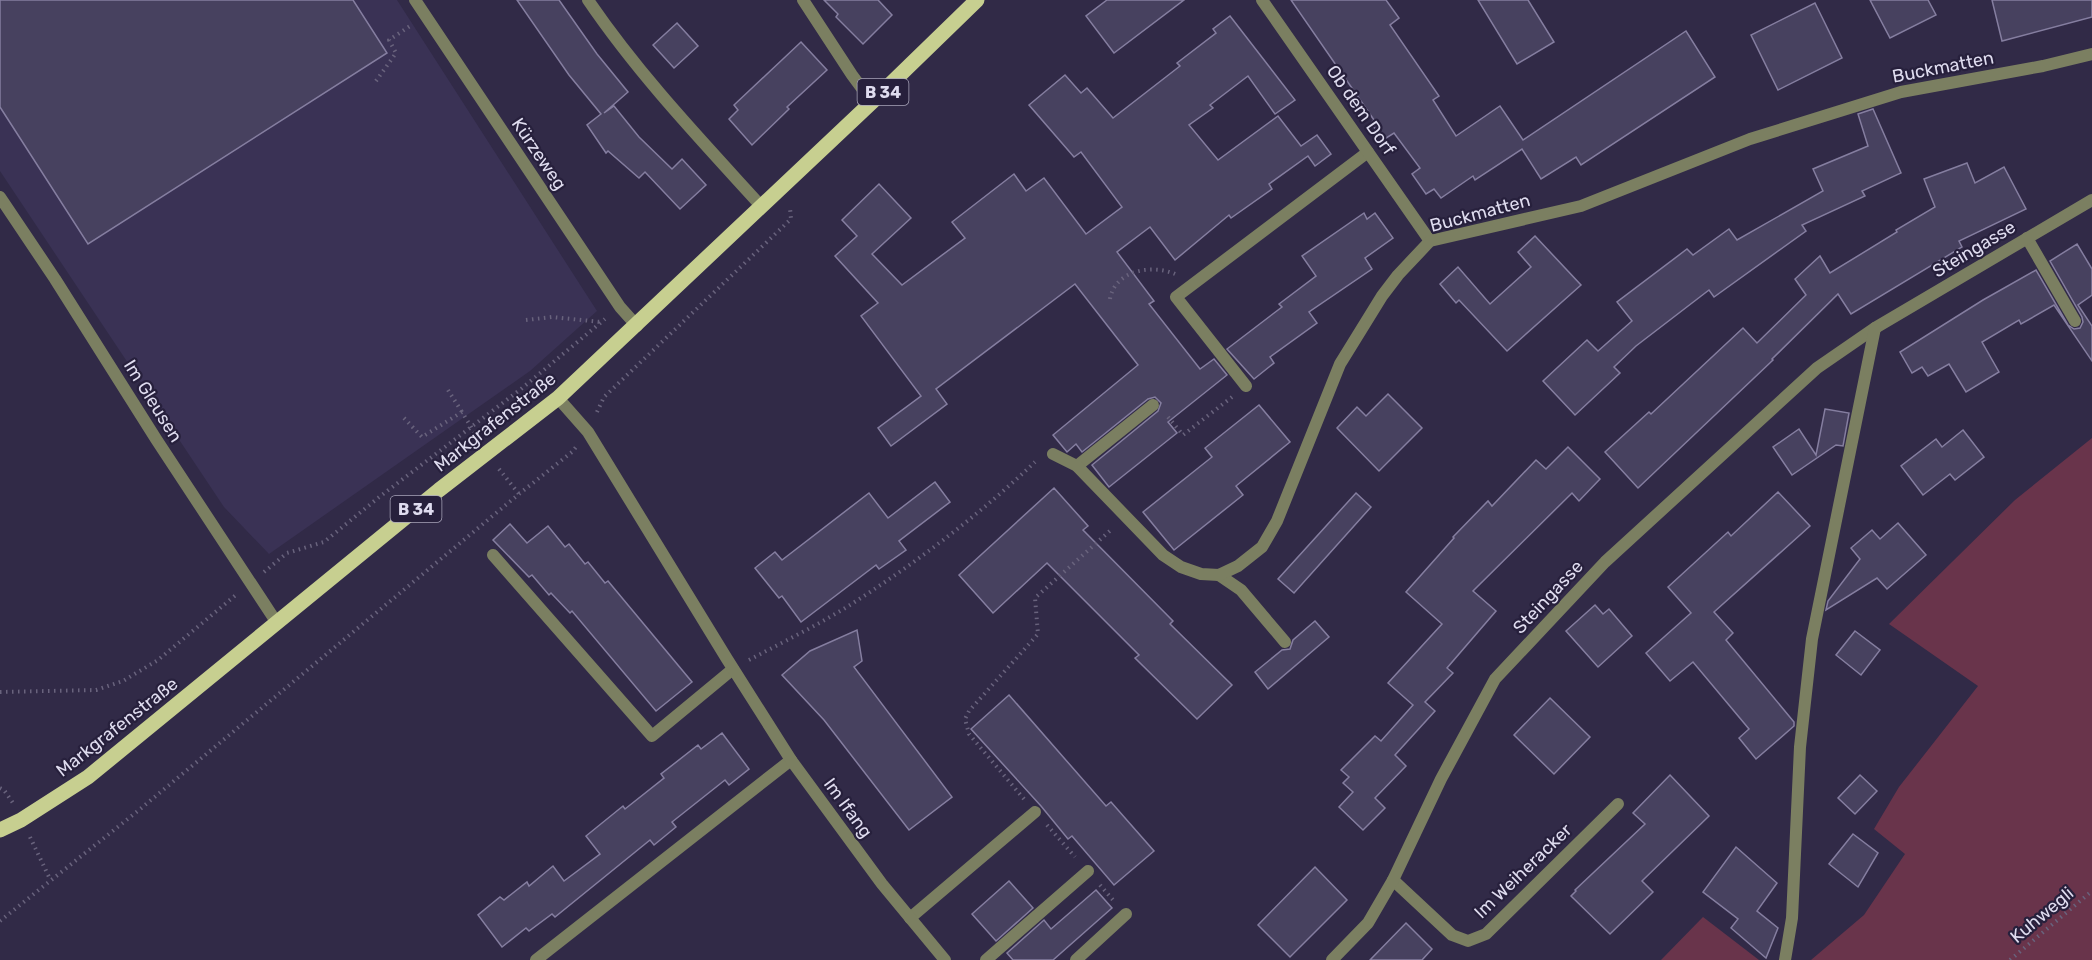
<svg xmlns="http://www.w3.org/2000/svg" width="2092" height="960" font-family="Rubik,sans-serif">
  <rect width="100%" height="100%" fill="#312a47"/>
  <polygon fill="#3a3255" points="0,0 397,0 597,311 530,371 269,554 224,507 0,171"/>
  <g fill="#69344b">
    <polygon points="2092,438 2092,960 1811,960 1864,915 1905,854 1874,829 1899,787 1978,686 1889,624 2015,500"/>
    <polygon points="1703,917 1759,960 1661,960"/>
  </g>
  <g fill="#47415f" stroke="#857ea0" stroke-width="1.5">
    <polygon points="0,0 353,0 387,53 88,244 0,107"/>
    <polygon points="517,0 559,0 597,54 628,92 604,113 614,106 639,137 672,169 682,159 706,185 680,209 645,172 639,178 608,151 606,153 587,125 601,114 569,75"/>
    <polygon points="824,0 878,0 892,15 863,44 836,17 838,14"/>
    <polygon points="1107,0 1184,0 1114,53 1086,16"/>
    <polygon points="1291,0 1386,0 1399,18 1390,25 1439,96 1433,100 1456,136 1500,106 1523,140 1686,31 1715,77 1581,165 1576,157 1541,179 1522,149 1475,180 1473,176 1441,198 1434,189 1426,194 1412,174 1420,168 1394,133 1383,140 1371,123 1374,120"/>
    <polygon points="1478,0 1528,0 1554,42 1517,64"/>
    <polygon points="1870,0 1928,0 1936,15 1890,38"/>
    <polygon points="1992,0 2092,0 2092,17 2002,41"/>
    <polygon points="1815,3 1842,58 1778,90 1751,35"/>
    <polygon points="1230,16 1295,100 1275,114 1248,76 1210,105 1213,108 1189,125 1218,160 1278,116 1301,146 1317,135 1331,154 1315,166 1308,156 1269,184 1272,189 1231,218 1229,215 1175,260 1150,227 1117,252 1154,301 1149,304 1200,369 1214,359 1227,375 1168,422 1177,433 1109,487 1092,465 1158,411 1161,403 1155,397 1148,399 1082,452 1076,444 1067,452 1053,435 1138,365 1075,284 936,389 947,404 891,446 878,428 921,396 861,316 878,303 835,256 857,236 842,220 879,184 911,218 872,254 902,285 965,238 952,222 1014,174 1026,191 1044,178 1086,234 1122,207 1081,152 1074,157 1029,105 1065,75 1081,93 1087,88 1113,118 1180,66 1177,63 1216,33 1213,29"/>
    <polygon points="677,23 698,46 674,68 653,45"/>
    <polygon points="801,42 827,70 787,107 789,109 752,145 729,119 738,110 734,105"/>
    <polygon points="1873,109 1901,173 1862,191 1865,196 1802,225 1806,231 1714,297 1709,290 1636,346 1614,367 1620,373 1575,415 1543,381 1587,340 1598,351 1632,321 1617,302 1687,249 1693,255 1729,229 1737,240 1823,191 1813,169 1868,146 1858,114"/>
    <polygon points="1967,163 1975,183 2004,167 2026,209 1959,241 1962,247 1851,314 1838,294 1772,359 1773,360 1638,488 1605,452 1649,412 1651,414 1743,328 1757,343 1806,295 1795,279 1820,256 1830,273 1897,232 1896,230 1935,207 1924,179"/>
    <polygon points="1364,213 1367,219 1375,213 1393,238 1365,258 1372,269 1309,312 1317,323 1270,357 1274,363 1254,379 1227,349 1282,307 1279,304 1316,276 1302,256"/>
    <polygon points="1535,236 1581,285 1507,351 1459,300 1456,303 1440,284 1458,267 1490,304 1531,267 1518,252"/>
    <polygon points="2077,244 2092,269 2092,295 2078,305 2092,326 2092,361 2054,305 2021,324 2019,320 1982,342 1999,372 1966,392 1949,364 1928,376 1922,367 1912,373 1900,352 1983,300 2036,270 2068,325 2074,329 2080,328 2083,322 2082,317 2050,261"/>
    <polygon points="1388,394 1422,428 1379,471 1337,428 1357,407 1366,416"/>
    <polygon points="1259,405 1290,442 1236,486 1243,495 1174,550 1143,512 1212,457 1205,448"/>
    <polygon points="1825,409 1849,413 1843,446 1836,445 1792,475 1773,447 1799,429 1816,455"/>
    <polygon points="1963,430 1984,457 1955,480 1950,474 1923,495 1901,466 1936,439 1942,447"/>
    <polygon points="1568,447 1600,479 1579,501 1572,493 1473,591 1496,611 1447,668 1453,673 1425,702 1435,711 1395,755 1406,766 1375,798 1385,808 1363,830 1339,807 1353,792 1343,783 1349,777 1341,770 1375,736 1381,741 1413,705 1388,683 1442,624 1406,592 1454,538 1453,537 1488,501 1492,506 1536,460 1546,469"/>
    <polygon points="935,482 950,502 899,541 906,550 879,569 876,565 801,622 782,596 779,598 755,568 775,552 782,560 869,493 888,518"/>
    <polygon points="1054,488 1088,526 1083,530 1173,621 1170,624 1232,685 1197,719 1135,658 1139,655 1047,563 993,613 959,575"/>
    <polygon points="1778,492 1810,526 1714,612 1733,633 1726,640 1794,722 1794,726 1756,759 1739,738 1749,729 1693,662 1670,681 1646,653 1691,613 1668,587 1728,532 1731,536"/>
    <polygon points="1356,493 1371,507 1294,593 1278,579"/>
    <polygon points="1898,523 1926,555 1887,589 1877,578 1826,610 1828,601 1860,559 1851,548 1872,530 1880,539"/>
    <polygon points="510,524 527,543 548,526 565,547 569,544 585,564 588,562 605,583 608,581 692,682 656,711 572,611 570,613 551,593 549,595 532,575 529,577 493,540"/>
    <polygon points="1595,605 1603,614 1609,609 1632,636 1598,667 1566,631"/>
    <polygon points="1315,621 1329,637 1268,689 1255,672 1282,650 1290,649 1293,640"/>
    <polygon points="857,630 862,661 854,667 952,797 909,830 824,720 782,675 810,651"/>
    <polygon points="1855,631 1880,650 1861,675 1836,655"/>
    <polygon points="1009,695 1106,806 1111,802 1154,851 1114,885 1072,836 1068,839 1041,806 971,729"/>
    <polygon points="1550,698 1590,737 1554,774 1514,735"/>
    <polygon points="722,733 749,769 729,785 725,780 672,822 676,827 654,845 650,840 555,917 552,914 529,931 526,928 502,947 478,915 500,897 504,900 527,882 529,886 553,866 564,881 600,854 586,836 623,806 625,809 664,778 661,774 698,745 701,749"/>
    <polygon points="1670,775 1709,816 1642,881 1653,892 1610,934 1571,896 1576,891 1575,890 1645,824 1633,813"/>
    <polygon points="1860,775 1877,791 1855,814 1838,798"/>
    <polygon points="1853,834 1878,853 1858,887 1829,864"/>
    <polygon points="1736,847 1777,883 1757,911 1778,928 1766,958 1731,928 1738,919 1703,892"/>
    <polygon points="1315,867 1347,900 1290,957 1258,925"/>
    <polygon points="1009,881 1033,908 996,941 972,914"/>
    <polygon points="1096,890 1112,908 1053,960 1013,960 1007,953 1044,920 1051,929"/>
    <polygon points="1406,923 1432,949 1422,960 1370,960"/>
  </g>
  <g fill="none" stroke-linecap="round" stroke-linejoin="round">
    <g stroke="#69637d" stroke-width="4" stroke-dasharray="1.5 4.5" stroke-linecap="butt">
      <polyline points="376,81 396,53 389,40 410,26"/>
      <path d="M1110 299C1115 270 1152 264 1175 274"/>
      <polyline points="526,320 552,317 601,322"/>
      <polyline points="448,390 462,412"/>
      <polyline points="597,412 604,397 791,219 790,208"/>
      <polyline points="1168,417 1183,435 1232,397"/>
      <polyline points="404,418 422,437 462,412 476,435"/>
      <polyline points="499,469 519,494"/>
      <polyline points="264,572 287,553 324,542 378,498 521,389 605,319"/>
      <path d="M749 660C783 642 818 625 850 605 916 563 979 515 1035 462"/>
      <polyline points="0,692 96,690 123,681 158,660 237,594"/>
      <polyline points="0,788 4,790 13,803"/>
      <polyline points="1024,799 969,734 965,719 969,711 1038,634 1035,598 1112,529"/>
      <polyline points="1047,825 1075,857"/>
      <polyline points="30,837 50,879"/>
      <polyline points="1100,885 1113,900"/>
      <polyline points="0,921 139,810 519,494 572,452 576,447"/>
      <polyline points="2010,960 2092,891"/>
    </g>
    <g stroke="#7b7f61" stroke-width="12">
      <polyline points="803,0 852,75 872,102"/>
      <polyline points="2027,238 2075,321"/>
      <polyline points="1246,386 1176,297 1368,152"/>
      <polyline points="1077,466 1153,405"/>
      <polyline points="493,555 652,736 733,669"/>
      <polyline points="1219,575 1241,590 1285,642"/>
      <polyline points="910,918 1035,812"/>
      <polyline points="536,960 791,760"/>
      <polyline points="986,960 1088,871"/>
      <polyline points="1076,960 1126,914"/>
    </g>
    <g stroke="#7b7f61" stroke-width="12">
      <polyline points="415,0 620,307 637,326"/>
      <path d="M588 0C639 75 701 140 761 206"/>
      <polyline points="1262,0 1430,241"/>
      <polyline points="0,197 55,279 156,439 277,623"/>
      <polyline points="558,398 588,432 727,659 791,760 882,884 945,960"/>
      <polyline points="1053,454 1077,466 1163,555 1181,567 1201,574 1219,575 1238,566 1262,547 1277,521 1340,364 1382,296 1398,275 1430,241 1581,206 1750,139 1901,92 2043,66 2092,54"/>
      <polyline points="1393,880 1452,935 1468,941 1486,934 1618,804"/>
      <polyline points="1332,960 1368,923 1393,880 1441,779 1495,679 1605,562 1817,368 1875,328 2092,200"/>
      <polyline points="1785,960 1792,918 1800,747 1812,639 1875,328"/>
    </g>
    <polyline stroke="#c7cf90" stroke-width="15" points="0,830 21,820 88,777 439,490 558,398 872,102 977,0"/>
  </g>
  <g text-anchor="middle" stroke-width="4.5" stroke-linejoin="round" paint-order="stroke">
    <g fill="#27203c" stroke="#a8a4b9" stroke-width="1.5">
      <rect x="857.5" y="79" width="51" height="26" rx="4.5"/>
      <rect x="390.5" y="496" width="51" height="26" rx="4.5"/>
    </g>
    <g font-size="16" font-weight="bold" fill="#dfdcef">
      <text x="883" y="98">B 34</text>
      <text x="416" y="515">B 34</text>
    </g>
    <g font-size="18" fill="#dfdcef" stroke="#27203c">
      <text transform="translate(1943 67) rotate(-11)" y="6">Buckmatten</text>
      <text transform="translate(1361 110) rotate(55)" y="6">Ob dem Dorf</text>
      <text transform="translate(539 154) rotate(56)" y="6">Kürzeweg</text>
      <text transform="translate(1480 213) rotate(-15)" y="6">Buckmatten</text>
      <text transform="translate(1974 249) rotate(-31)" y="6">Steingasse</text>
      <text transform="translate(153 401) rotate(58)" y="6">Im Gleusen</text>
      <text transform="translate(495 422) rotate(-38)" y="6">Markgrafenstraße</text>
      <text transform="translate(1548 597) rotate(-47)" y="6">Steingasse</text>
      <text transform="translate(117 727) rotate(-38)" y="6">Markgrafenstraße</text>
      <text transform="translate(848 808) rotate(54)" y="6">Im Ifang</text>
      <text transform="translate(1523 871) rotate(-44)" y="6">Im Weiheracker</text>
      <text transform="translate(2042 915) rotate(-40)" y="6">Kuhwegli</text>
    </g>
  </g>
</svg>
